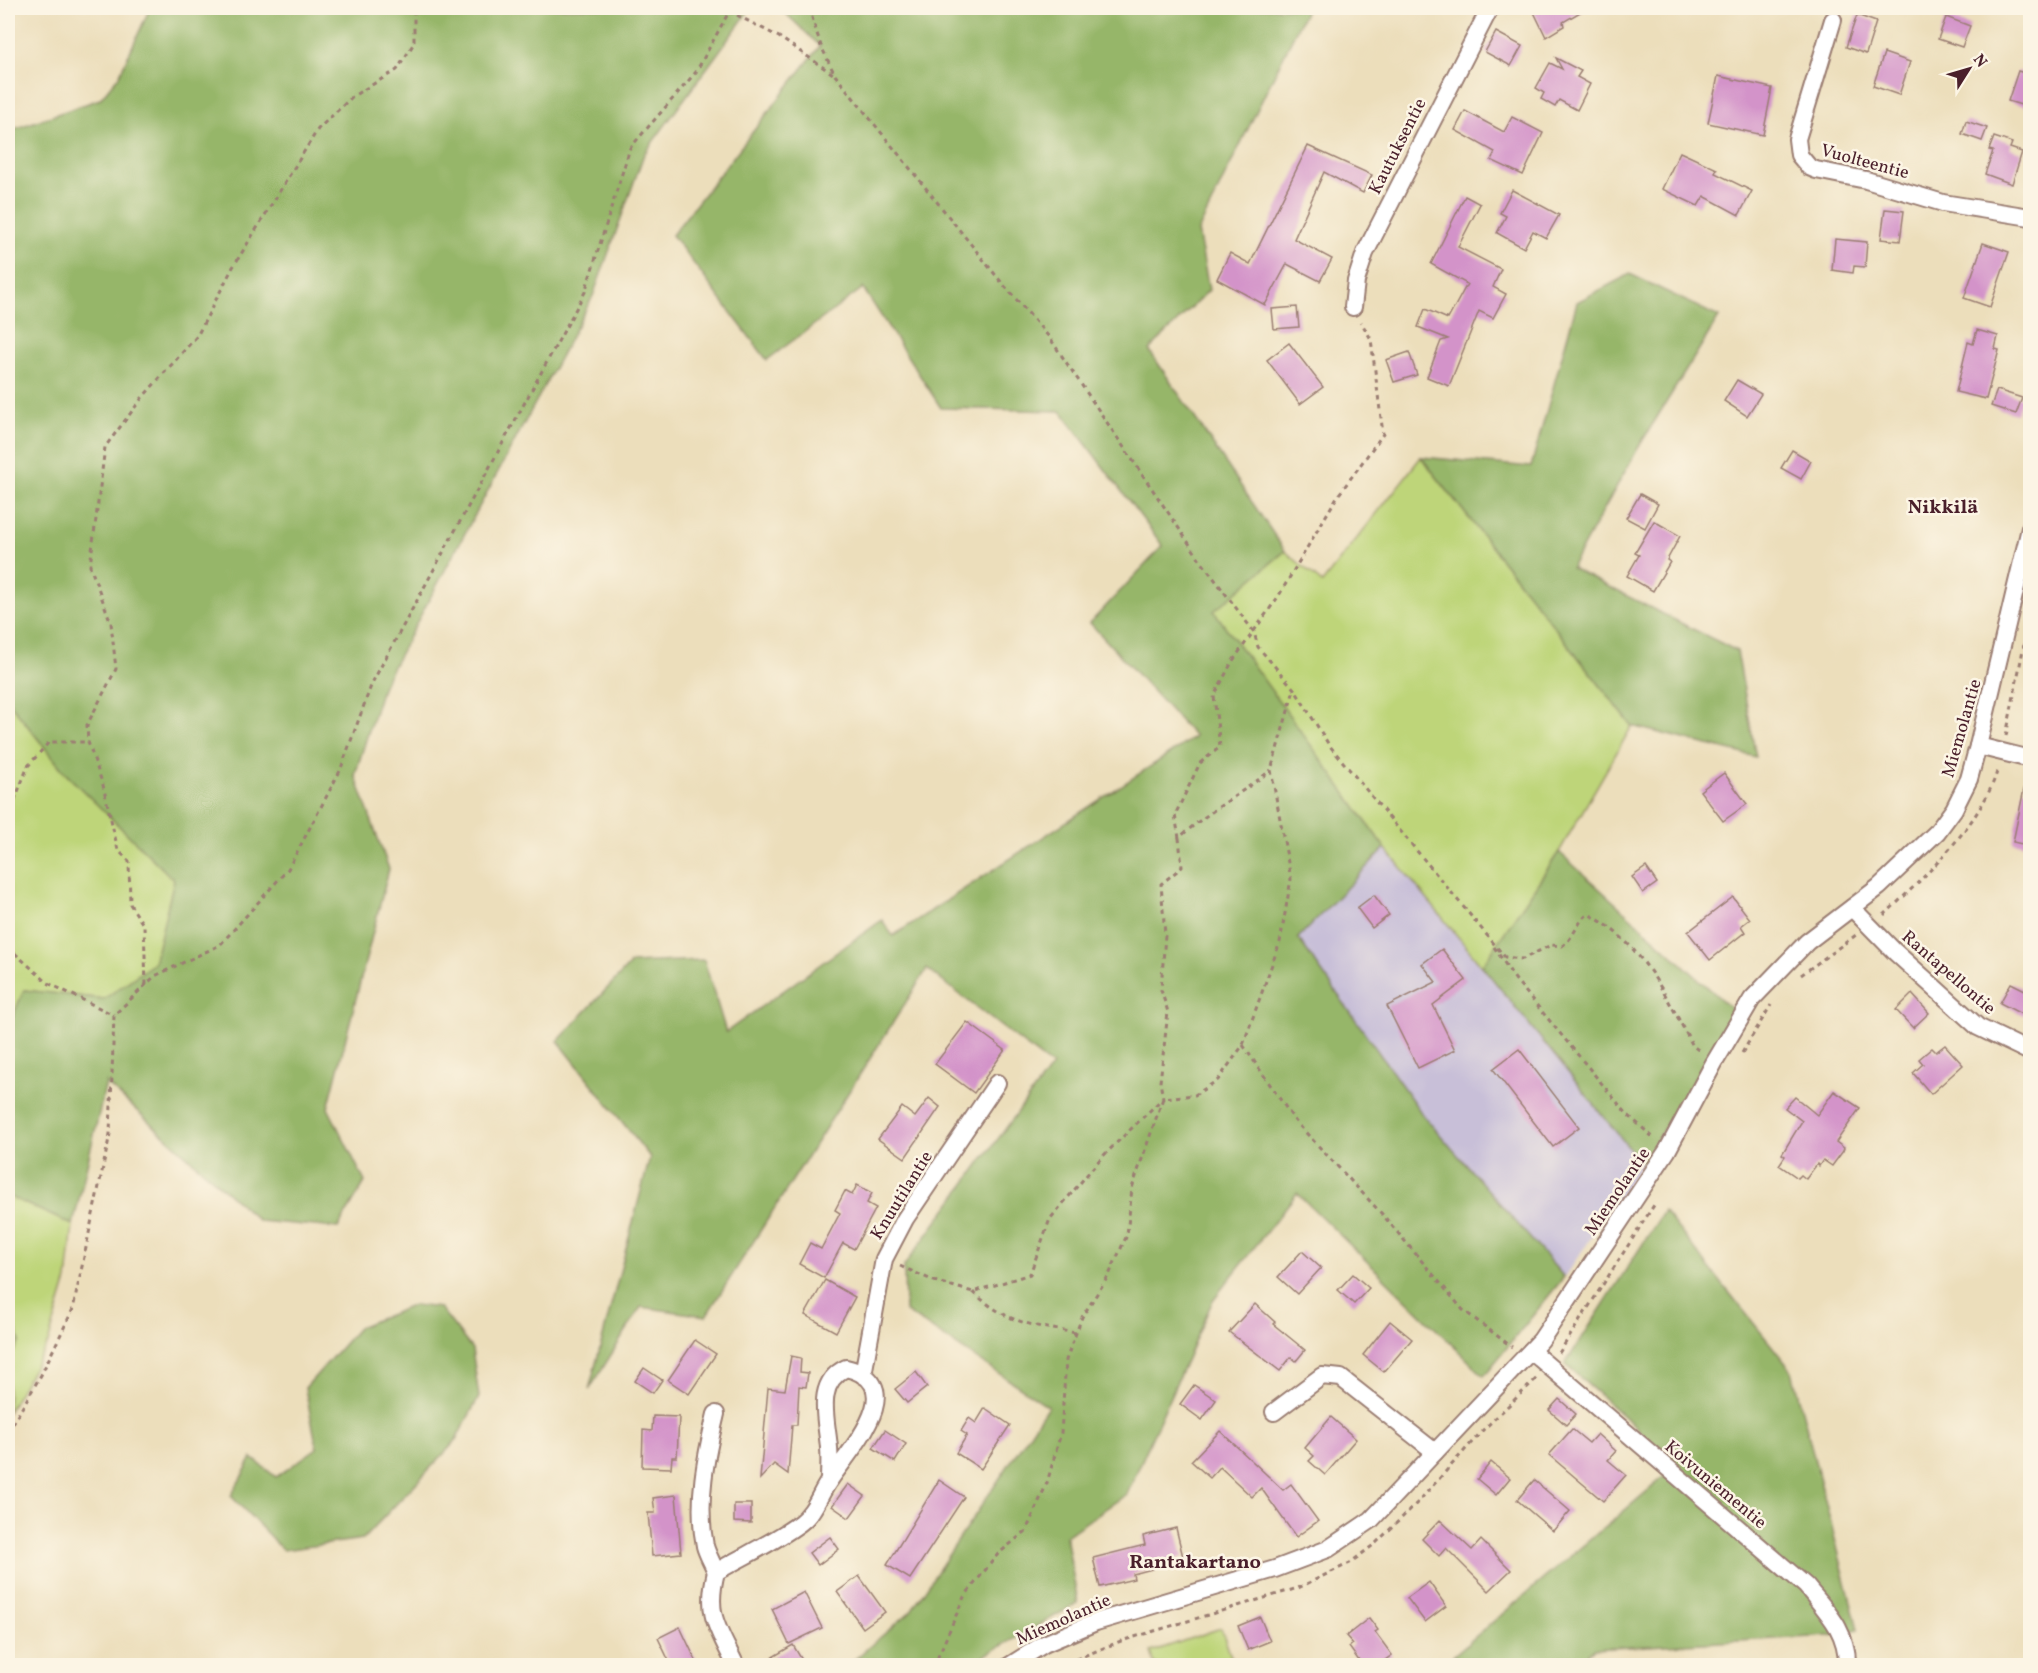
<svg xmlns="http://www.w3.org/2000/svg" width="2038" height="1673" font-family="Vollkorn,serif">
  <rect width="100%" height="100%" fill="#fcf5e5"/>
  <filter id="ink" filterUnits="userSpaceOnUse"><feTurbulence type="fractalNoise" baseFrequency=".0167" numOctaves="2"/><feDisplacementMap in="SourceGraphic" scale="12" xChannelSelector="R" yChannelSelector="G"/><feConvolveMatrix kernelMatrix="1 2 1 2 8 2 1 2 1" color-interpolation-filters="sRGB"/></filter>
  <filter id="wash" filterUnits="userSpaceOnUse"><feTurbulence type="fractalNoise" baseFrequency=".008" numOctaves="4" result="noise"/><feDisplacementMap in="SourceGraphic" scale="24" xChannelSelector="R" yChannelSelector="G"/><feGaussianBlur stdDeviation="1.35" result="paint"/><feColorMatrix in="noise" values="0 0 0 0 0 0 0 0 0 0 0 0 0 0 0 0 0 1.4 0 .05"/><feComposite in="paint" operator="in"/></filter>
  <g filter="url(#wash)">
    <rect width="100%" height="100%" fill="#ecdebb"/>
    <polygon fill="#c8bfd8" points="1385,848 1642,1164 1564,1277 1422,1114 1297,938"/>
    <g fill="#bed579" stroke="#847a52" stroke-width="1.5">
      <polygon points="1421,457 1632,726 1559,852 1482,966 1385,848 1213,611 1285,551 1322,583"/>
      <polygon points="8,701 65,773 175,880 154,963 104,999 24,990 8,1028"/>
      <polygon points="8,1196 73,1225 67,1280 48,1343 8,1412 8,1360 20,1342 8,1302"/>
      <polygon points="1221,1628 1234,1665 1155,1665 1151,1652"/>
    </g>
    <g fill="#96b669" stroke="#706a4a" stroke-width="1.5">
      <polygon points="150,8 751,8 644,154 593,296 383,685 355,775 389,869 328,1108 365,1182 338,1228 259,1221 106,1083 73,1225 8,1196 8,1028 24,990 104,999 154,963 174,880 65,773 8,701 8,131 100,99 119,76"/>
      <polygon points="780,8 1307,8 1198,231 1209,290 1149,350 1285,551 1214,611 1385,848 1298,938 1422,1114 1564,1277 1484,1376 1297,1193 1213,1300 1127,1494 1066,1536 1078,1603 968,1665 848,1665 911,1611 1048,1406 905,1311 904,1266 1052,1066 927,969 706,1316 641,1307 589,1390 650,1157 558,1041 631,963 704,960 726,1032 882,920 893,936 1195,737 1090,623 1163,546 1061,411 941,408 863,288 767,360 672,235 820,46"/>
      <polygon points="1630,274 1719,317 1641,443 1571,568 1737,651 1756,757 1632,726 1421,457 1531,467 1577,302"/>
      <polygon points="1559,852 1736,1013 1642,1164 1482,966"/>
      <polygon points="1664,1211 1792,1371 1858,1629 1830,1636 1594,1649 1572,1665 1441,1666 1678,1465 1565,1364"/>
      <polygon points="8,1302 20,1342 8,1360"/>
      <polygon points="414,1305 440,1308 472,1349 479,1397 454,1443 363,1539 283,1550 231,1496 252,1458 276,1477 317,1448 305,1388 359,1327"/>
    </g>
    <g id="blocks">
      <g fill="#d393c9">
        <polygon points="1532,8 1587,8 1563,22 1564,26 1546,37"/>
        <polygon points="1857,15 1876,22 1866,54 1846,47"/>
        <polygon points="1946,17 1970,26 1962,47 1938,39"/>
        <polygon points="1496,32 1522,46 1511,66 1485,52"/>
        <polygon points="1884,53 1910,62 1899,95 1873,86"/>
        <polygon points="1556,58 1581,71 1577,77 1590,84 1577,110 1559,100 1555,107 1541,99 1544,93 1536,88 1550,63 1562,69"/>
        <polygon points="2018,71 2031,75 2031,108 2008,101"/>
        <polygon points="1718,76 1772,88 1763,135 1708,123"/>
        <polygon points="1465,111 1504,132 1512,117 1543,133 1523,175 1491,160 1495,152 1455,130"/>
        <polygon points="1966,121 1987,128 1982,141 1962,134"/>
        <polygon points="1994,137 2012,143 2010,148 2022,152 2012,184 1985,174 1993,151 1989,150"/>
        <polygon points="1308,146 1372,175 1363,193 1324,172 1294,239 1332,259 1320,281 1287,264 1265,305 1217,279 1230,253 1250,264"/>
        <polygon points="1680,152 1717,169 1715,173 1752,191 1739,215 1704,196 1698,206 1662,189"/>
        <polygon points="1512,190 1559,215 1546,238 1533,231 1524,248 1497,233 1506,216 1500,213"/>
        <polygon points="1465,196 1480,204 1458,247 1501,269 1493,287 1506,294 1493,318 1479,311 1449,386 1427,377 1441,341 1448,339 1418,327 1425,309 1448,319 1467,284 1431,264"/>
        <polygon points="1885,209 1904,211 1900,241 1881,239"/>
        <polygon points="1835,239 1867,242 1865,267 1854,266 1853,273 1832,270"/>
        <polygon points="1983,243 2009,252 1990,307 1964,298"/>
        <polygon points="1297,307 1299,327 1274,329 1272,309"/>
        <polygon points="1977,330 1998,336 1995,349 1999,350 1986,399 1956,392 1968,342 1973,344"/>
        <polygon points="1289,343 1323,387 1300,404 1267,360"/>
        <polygon points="1409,352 1417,375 1394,382 1386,360"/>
        <polygon points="1737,380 1761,394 1747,416 1724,401"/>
        <polygon points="1997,390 2022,398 2016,414 1991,406"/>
        <polygon points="1792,450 1811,461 1801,479 1781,468"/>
        <polygon points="1640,494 1658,504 1645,528 1626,518"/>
        <polygon points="1654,521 1680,536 1667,560 1670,562 1653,591 1627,576 1639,555 1635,553"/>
        <polygon points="1724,773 1747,804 1723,821 1700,791"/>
        <polygon points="2024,789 2031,789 2031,846 2013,842"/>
        <polygon points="1646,867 1657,883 1643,893 1632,877"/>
        <polygon points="1374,895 1389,915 1372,928 1357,908"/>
        <polygon points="1733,897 1750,919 1741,926 1745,932 1710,960 1688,932"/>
        <polygon points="1442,949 1466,980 1433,1005 1455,1050 1418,1068 1387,1006 1436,982 1422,964"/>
        <polygon points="2011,983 2031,993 2031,1001 2023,1015 2000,1003"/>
        <polygon points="1912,994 1929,1013 1913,1028 1896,1010"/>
        <polygon points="967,1022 1005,1050 974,1093 935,1064"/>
        <polygon points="1945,1045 1963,1065 1931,1094 1913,1073 1923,1064 1919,1059 1932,1048 1936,1052"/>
        <polygon points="1519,1049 1579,1127 1553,1147 1493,1069"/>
        <polygon points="1834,1091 1860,1108 1836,1142 1844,1148 1843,1151 1832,1166 1823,1160 1819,1166 1817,1164 1806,1179 1801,1175 1798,1178 1779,1165 1785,1156 1782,1154 1802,1121 1785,1108 1795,1097 1817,1115"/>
        <polygon points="929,1098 940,1107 905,1158 878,1139 902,1107 915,1117"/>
        <polygon points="857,1185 872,1193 867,1203 876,1208 854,1249 843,1243 824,1278 799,1264 810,1243 821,1249 840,1213 835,1210 845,1191 852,1195"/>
        <polygon points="1302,1251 1321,1268 1297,1294 1278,1277"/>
        <polygon points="1353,1274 1369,1288 1354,1304 1338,1290"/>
        <polygon points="825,1280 855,1297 836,1332 805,1315"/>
        <polygon points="1255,1304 1275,1322 1273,1324 1305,1350 1296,1361 1291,1357 1280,1371 1229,1332"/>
        <polygon points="1390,1321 1412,1339 1384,1372 1363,1355"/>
        <polygon points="695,1340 716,1354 689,1394 668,1380"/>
        <polygon points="791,1356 801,1358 800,1372 808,1373 806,1387 799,1386 797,1425 792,1425 788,1474 774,1464 760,1479 768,1388 785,1390"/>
        <polygon points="644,1368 662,1380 653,1393 635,1381"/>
        <polygon points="916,1372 927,1387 907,1403 895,1389"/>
        <polygon points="1194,1385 1216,1400 1202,1420 1180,1404"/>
        <polygon points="1559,1399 1576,1414 1566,1425 1549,1410"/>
        <polygon points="985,1408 1010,1425 981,1469 956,1453 967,1435 961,1431 969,1418 976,1423"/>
        <polygon points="653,1416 679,1417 677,1457 672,1457 671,1468 642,1467 643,1430 652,1431"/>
        <polygon points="1331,1417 1356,1439 1325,1475 1309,1461 1314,1456 1305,1448"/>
        <polygon points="1572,1429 1589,1443 1597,1434 1616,1451 1608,1460 1626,1475 1603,1501 1549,1455"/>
        <polygon points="885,1430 906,1444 895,1462 873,1448"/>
        <polygon points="1220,1431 1283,1490 1291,1484 1318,1521 1296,1537 1261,1488 1252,1497 1220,1467 1210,1478 1191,1461"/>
        <polygon points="1491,1462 1510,1478 1496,1495 1477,1479"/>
        <polygon points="939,1480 964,1497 910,1579 887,1565"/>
        <polygon points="1534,1480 1570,1511 1553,1531 1517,1500"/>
        <polygon points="848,1484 865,1496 849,1518 832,1506"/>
        <polygon points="676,1495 681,1553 652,1556 648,1513 655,1513 653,1498"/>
        <polygon points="734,1504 751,1504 751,1523 734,1522"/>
        <polygon points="1440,1520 1472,1550 1481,1540 1511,1570 1489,1591 1446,1548 1439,1556 1422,1539"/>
        <polygon points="1176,1528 1183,1557 1151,1565 1152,1569 1133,1574 1134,1579 1100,1587 1093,1558 1145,1545 1143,1536"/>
        <polygon points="830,1537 839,1549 818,1565 809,1553"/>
        <polygon points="859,1576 885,1612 863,1628 837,1592"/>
        <polygon points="1429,1582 1446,1606 1425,1622 1407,1598"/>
        <polygon points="804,1592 822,1628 789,1644 772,1609"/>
        <polygon points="1260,1617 1270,1641 1248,1650 1238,1626"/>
        <polygon points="1369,1618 1378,1630 1375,1632 1392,1655 1378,1665 1362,1665 1349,1647 1353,1644 1346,1636"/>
        <polygon points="680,1627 698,1665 671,1665 658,1638"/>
        <polygon points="793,1645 805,1665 759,1665"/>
      </g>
    </g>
  </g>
  <g filter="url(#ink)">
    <use href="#blocks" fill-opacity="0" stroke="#9b7e73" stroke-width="1.5"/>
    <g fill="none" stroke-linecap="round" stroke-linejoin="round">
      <g stroke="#9b7e73" stroke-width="20">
        <g id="minor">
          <polyline points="1833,20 1797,139 1799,155 1809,167 1816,170 1866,180 1943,203 2030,217"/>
          <polyline points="1353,307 1356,281 1365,253 1490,8"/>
          <polyline points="1978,746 2030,759"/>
          <polyline points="1852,908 1895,952 1978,1027 2030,1052"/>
          <path d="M1531 1351 1806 1586C1827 1612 1848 1631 1847 1666"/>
          <polyline points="863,1375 884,1259 905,1219 997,1083"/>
          <polyline points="1274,1412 1322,1376 1341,1378 1435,1452"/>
          <path d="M716 1414C706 1456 696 1502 705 1546 707 1554 713 1564 716 1572"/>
          <path d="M736 1666C718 1628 705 1615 716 1572 743 1556 775 1542 800 1523 815 1512 819 1495 829 1481 847 1453 914 1384 846 1368 814 1383 827 1420 829 1448 830 1459 829 1471 829 1481"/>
          <polyline points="1009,1666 1044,1644 1096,1622 1275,1569 1328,1549 1371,1520 1541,1340 1667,1151 1714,1063 1752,999 1807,942 1879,887 1937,832 1954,809 1969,779 1978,746 2030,528"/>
        </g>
      </g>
      <g stroke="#9b7e73" stroke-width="3" stroke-dasharray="4.5 4.5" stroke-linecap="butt">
        <path d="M809 8 821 46 835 75 1002 283 1049 337 1201 561 1254 632 1258 647 1295 690 1329 745 1505 957 1523 959 1551 945 1562 946C1575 937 1576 923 1588 914 1641 941 1666 996 1693 1046L1701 1052"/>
        <polyline points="729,11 779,37 833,74"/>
        <polyline points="2006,736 2030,614"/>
        <polyline points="8,817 28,766 49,742 88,742"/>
        <polyline points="1179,838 1175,815 1200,763 1220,747 1214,696 1232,662 1278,597 1337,497 1383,434 1371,339 1361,322"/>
        <path d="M1884 915C1923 879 1984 821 1998 768"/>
        <polyline points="8,947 48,983 114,1015"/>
        <polyline points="1494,947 1515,979 1627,1114 1655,1139"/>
        <polyline points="1801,975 1856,935"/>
        <polyline points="146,985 144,926 130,904 129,861 118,850 103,785 88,742 87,725 116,669 111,623 90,566 105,447 142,398 197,336 233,267 318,129 353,96 397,70 414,43 414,8"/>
        <polyline points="1243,1045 1295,1121 1382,1214 1463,1310 1512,1347"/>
        <polyline points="1742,1053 1771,1005"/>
        <path d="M900 1266 934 1281 973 1292 1030 1274 1050 1219 1101 1158 1163 1098 1160 1082 1168 1012 1161 990 1165 935 1161 884 1182 867 1179 838C1207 812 1241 794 1271 770"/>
        <path d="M973 1292C1009 1324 1030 1325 1076 1333"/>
        <polyline points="1559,1353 1656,1202"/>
        <polyline points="8,1432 41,1375 73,1309 110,1134 114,1015 155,976 220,945 288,869 340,771 372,683 585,292 630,148 696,72 731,8"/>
        <polyline points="934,1666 964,1597 998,1554 1026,1531 1047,1483 1061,1433 1066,1360 1082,1317 1109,1275 1127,1235 1132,1188 1163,1098 1195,1095 1218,1080 1243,1045 1280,942 1291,879 1271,770 1294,690"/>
        <polyline points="1059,1666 1121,1641 1298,1588 1350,1563 1376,1543 1419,1501 1483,1430 1537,1378"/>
      </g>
      <use href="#minor" stroke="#fff" stroke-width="16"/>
    </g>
  </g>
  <g text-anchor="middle" stroke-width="5" stroke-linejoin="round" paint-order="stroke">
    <g font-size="18" fill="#4a1f2b" stroke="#fcf5e5">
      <text transform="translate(1397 146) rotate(-63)" y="6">Kautuksentie</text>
      <text transform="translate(1865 161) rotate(15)" y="6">Vuolteentie</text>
      <text transform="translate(1961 728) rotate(-74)" y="6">Miemolantie</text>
      <text transform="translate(1949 972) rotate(41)" y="6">Rantapellontie</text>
      <text transform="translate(1617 1191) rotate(-56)" y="6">Miemolantie</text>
      <text transform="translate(901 1195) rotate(-58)" y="6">Knuutilantie</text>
      <text transform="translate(1716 1484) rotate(40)" y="6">Koivuniementie</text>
      <text transform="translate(1063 1619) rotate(-24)" y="6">Miemolantie</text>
    </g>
    <g font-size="20" font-weight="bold" fill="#4a1f2b" stroke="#fcf5e5">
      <text x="1943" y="513">Nikkilä</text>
      <text x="1195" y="1568">Rantakartano</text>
    </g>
  </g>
  <rect width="2038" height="1673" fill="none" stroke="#fcf5e5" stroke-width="30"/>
  <g transform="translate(1969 69) rotate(53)" stroke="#fcf5e5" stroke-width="4.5" paint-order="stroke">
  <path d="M0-4.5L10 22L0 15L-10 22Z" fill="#4a1f2b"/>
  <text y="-9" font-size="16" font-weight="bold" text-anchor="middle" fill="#4a1f2b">N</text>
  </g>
</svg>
